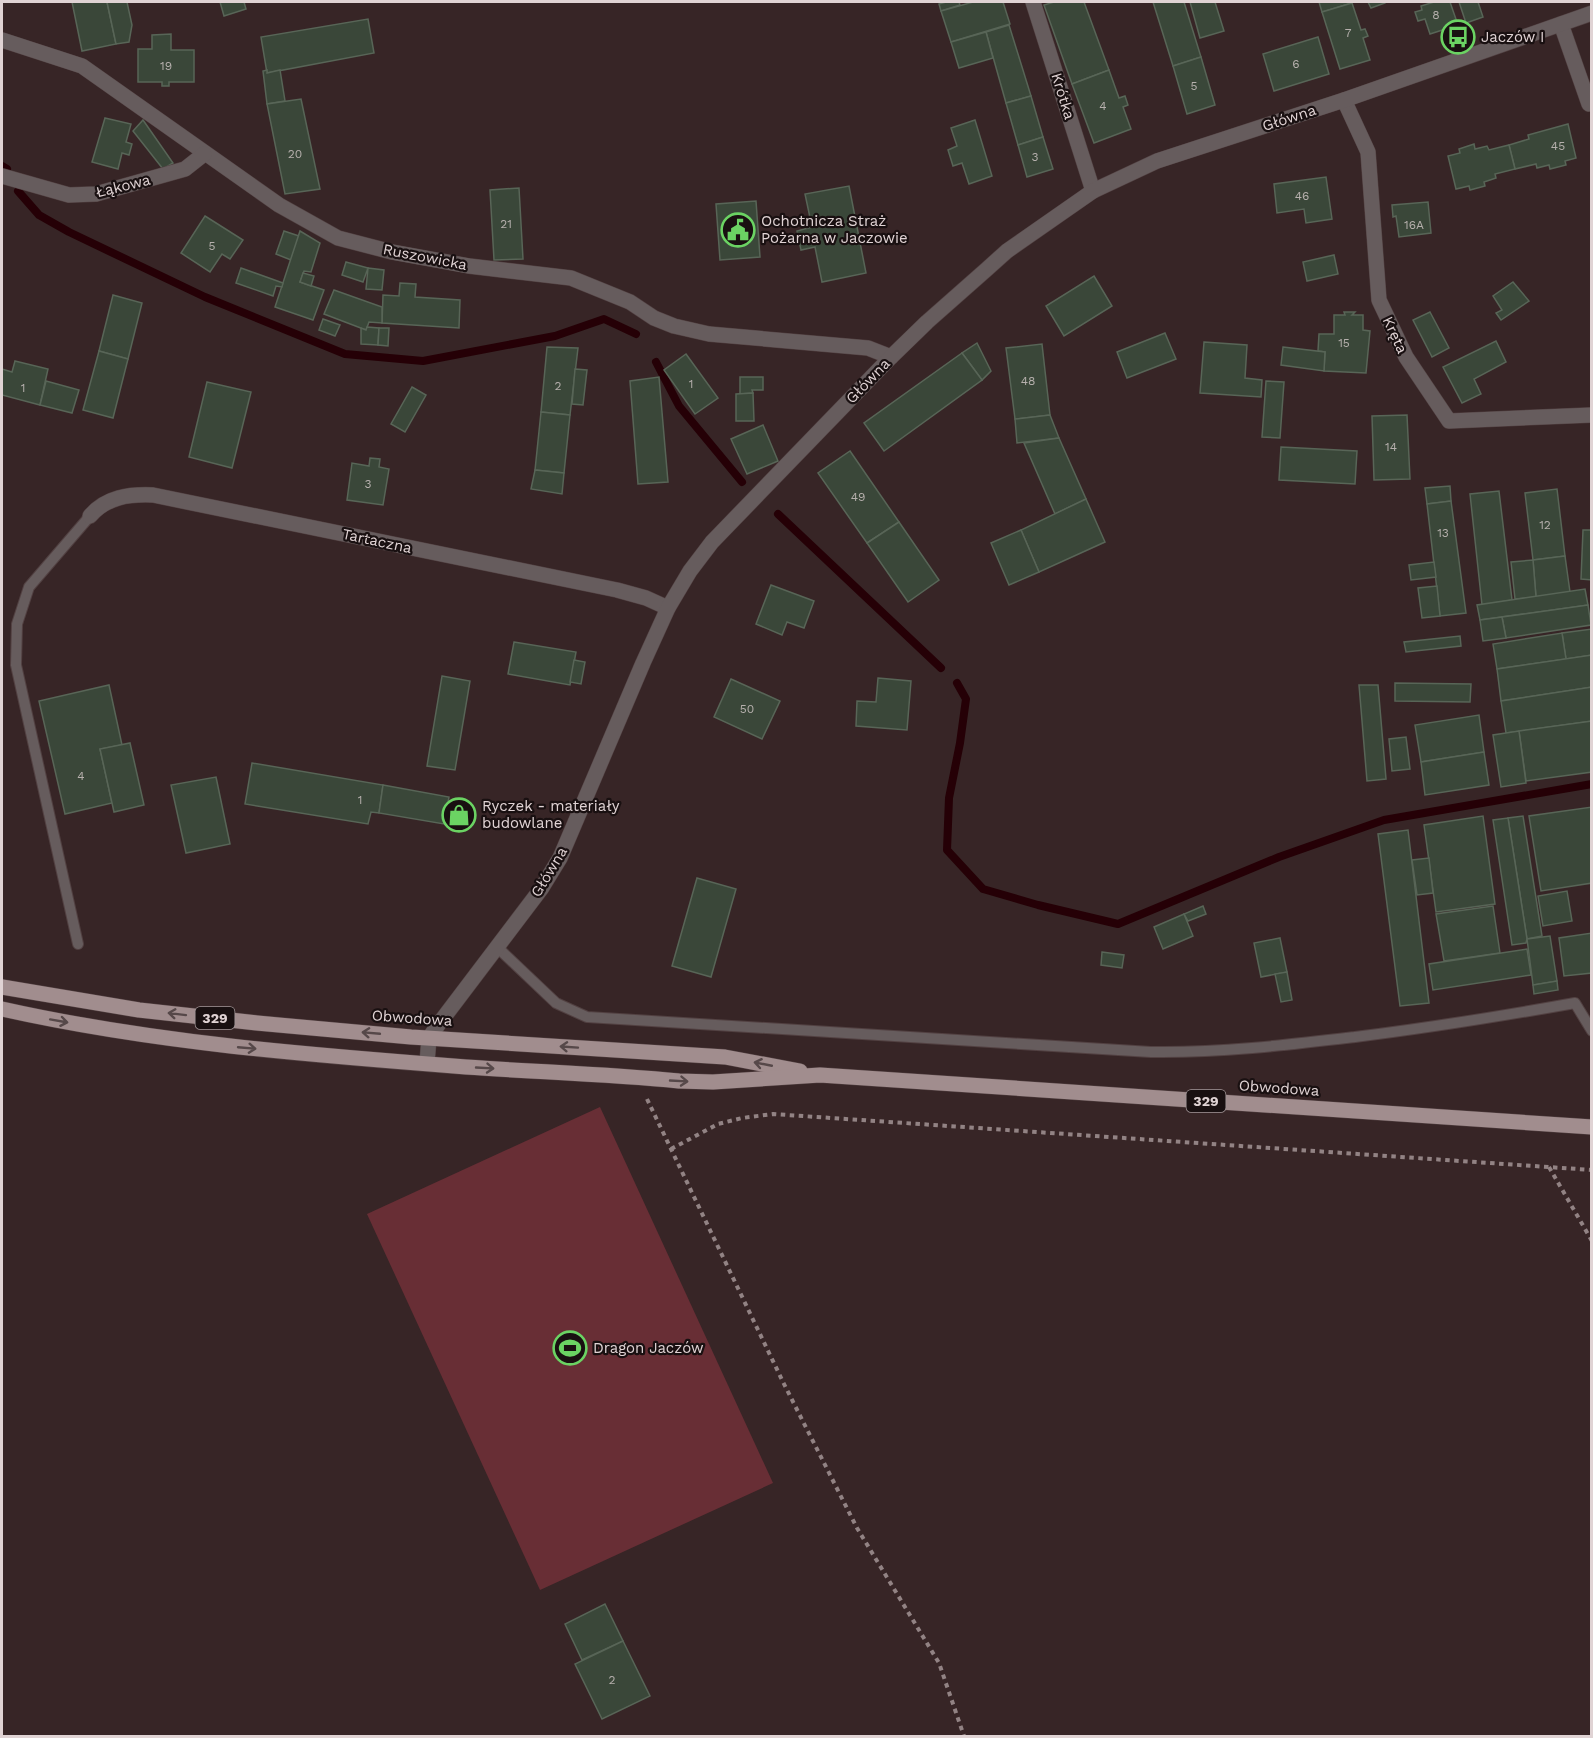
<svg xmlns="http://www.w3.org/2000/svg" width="1593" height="1738" font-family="'Work Sans',sans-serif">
  <rect width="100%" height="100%" fill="#372526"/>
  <polygon fill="#682e35" points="600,1107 773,1483 540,1590 367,1214"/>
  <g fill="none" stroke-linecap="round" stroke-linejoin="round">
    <g stroke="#250006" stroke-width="8">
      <polyline points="2,166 7,169"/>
      <polyline points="18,191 39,215 69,232 205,297 345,354 423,361 555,336 604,319 636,334"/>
      <polyline points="656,362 679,406 742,482"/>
      <polyline points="778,514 941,668"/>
      <polyline points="957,683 966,699 960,743 949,798 947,850 983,889 1038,905 1118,924 1279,857 1384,820 1592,784"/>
    </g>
  </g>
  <g fill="#3a4739" stroke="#586557" stroke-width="1.5">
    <polygon points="72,2 107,2 116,44 82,51"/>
    <polygon points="107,2 127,2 132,25 129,42 116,44"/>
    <polygon points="220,2 244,2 246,9 224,16"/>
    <polygon points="946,2 959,2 960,5 941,11 939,4"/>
    <polygon points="973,2 1003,2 1010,24 951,42 941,11"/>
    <polygon points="1054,2 1084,2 1109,70 1072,84 1044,5"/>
    <polygon points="1153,2 1184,2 1201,57 1173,66"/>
    <polygon points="1190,2 1215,2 1224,31 1200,38"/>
    <polygon points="1319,2 1352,2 1352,3 1322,12"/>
    <polygon points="1368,2 1385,2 1385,3 1371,8"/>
    <polygon points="1434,2 1450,2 1458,25 1430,34 1425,19 1418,21 1415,12 1422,10 1421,6"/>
    <polygon points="1459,2 1478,2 1483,17 1466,23"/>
    <polygon points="1352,3 1361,30 1365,29 1368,36 1363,38 1370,60 1340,69 1322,12"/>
    <polygon points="368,19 374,53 267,73 261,37"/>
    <polygon points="1009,25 1031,96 1006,103 986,32"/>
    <polygon points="986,32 993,58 959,68 951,42"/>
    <polygon points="171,34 171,50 194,50 194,82 169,82 169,86 162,86 162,82 138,82 138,49 152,49 152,35"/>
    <polygon points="1318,37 1329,74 1274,91 1263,54"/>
    <polygon points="1201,57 1215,105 1187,114 1173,66"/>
    <polygon points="267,70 267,73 280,70 285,101 267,104 263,71"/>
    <polygon points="1109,70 1119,98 1125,96 1128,105 1123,107 1131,129 1094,143 1072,84"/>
    <polygon points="1031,96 1043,137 1018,145 1006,103"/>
    <polygon points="301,99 320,189 285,194 267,104"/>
    <polygon points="105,118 131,124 126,142 132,144 129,155 122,153 118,169 92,162"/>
    <polygon points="143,120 173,163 163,169 133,131"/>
    <polygon points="975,120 992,176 969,184 962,163 953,166 948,150 957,146 951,128"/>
    <polygon points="1568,124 1576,158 1565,161 1566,165 1550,169 1549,165 1537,168 1536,164 1515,169 1509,145 1529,139 1528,135"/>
    <polygon points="1043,137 1053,169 1027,177 1018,145"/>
    <polygon points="1474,144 1475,149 1487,146 1489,150 1509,145 1515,169 1495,174 1496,178 1484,182 1485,186 1470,190 1469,186 1456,189 1448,156 1460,153 1459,149"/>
    <polygon points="1326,177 1332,219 1306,223 1304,209 1277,213 1274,184"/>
    <polygon points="849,186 866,273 822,282 815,247 801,250 797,231 812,227 805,194"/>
    <polygon points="519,188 523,259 494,260 490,190"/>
    <polygon points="756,201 760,257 720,260 716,204"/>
    <polygon points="1428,202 1431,233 1399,237 1396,216 1393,217 1392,205"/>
    <polygon points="205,216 243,240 230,259 222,254 210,272 181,253"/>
    <polygon points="284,231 299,236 291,260 276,254"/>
    <polygon points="300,231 320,243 311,272 304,271 300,282 324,290 313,320 275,307"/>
    <polygon points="1334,255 1338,274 1307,281 1303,262"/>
    <polygon points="346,262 368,268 363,282 342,275"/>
    <polygon points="241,268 283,283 282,287 276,286 273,296 236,283"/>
    <polygon points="368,268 384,270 382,290 366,289"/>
    <polygon points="303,273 314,276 311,286 300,282"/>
    <polygon points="1094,276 1112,306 1064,336 1046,306"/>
    <polygon points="1513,282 1529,301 1501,320 1496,313 1502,310 1493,296"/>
    <polygon points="400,283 416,284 415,297 460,300 459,328 382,323 383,295 399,296"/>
    <polygon points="334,290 382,307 382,323 369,322 366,330 324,314"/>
    <polygon points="113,295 142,303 128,359 99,351"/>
    <polygon points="1344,312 1355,312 1352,315 1363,315 1363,330 1370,331 1366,373 1324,371 1325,352 1318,351 1319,334 1334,334 1334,315 1345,315"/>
    <polygon points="1430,312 1449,348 1432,357 1413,320"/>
    <polygon points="323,319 340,325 335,336 319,330"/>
    <polygon points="367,327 379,328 378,345 361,344 361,328 366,330"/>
    <polygon points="379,328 389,328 388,346 378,345"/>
    <polygon points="1165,333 1176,359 1127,378 1117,352"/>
    <polygon points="1496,341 1506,362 1474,379 1481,394 1462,403 1443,367"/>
    <polygon points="1204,342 1247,345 1245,378 1262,380 1261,397 1200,393"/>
    <polygon points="977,343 991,371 982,380 962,353"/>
    <polygon points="1042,344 1050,415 1015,419 1006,348"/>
    <polygon points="547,347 578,348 570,415 541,412"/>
    <polygon points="1283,347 1325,352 1324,371 1281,365"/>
    <polygon points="99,351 128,359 113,418 83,410"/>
    <polygon points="962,353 982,380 884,451 864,423"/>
    <polygon points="686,354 718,398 695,414 664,370"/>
    <polygon points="15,361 48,369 40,405 2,395 2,369 12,372"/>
    <polygon points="575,369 587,370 583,405 572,404"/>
    <polygon points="659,377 668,482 638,484 630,381"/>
    <polygon points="740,377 763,377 763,390 752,390 753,393 740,394"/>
    <polygon points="46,381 79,390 72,413 40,405"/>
    <polygon points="1266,381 1284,382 1280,438 1262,437"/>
    <polygon points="207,382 251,392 232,468 189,457"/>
    <polygon points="412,387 426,395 405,432 391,424"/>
    <polygon points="753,393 754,421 736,421 736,394"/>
    <polygon points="541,412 570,415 564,473 535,470"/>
    <polygon points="1050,415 1059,438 1017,443 1015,419"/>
    <polygon points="1407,415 1410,479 1374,480 1372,416"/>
    <polygon points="763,425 778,461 747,474 731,439"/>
    <polygon points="1059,438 1086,499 1055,514 1024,443"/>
    <polygon points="1281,447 1357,451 1355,484 1279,480"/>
    <polygon points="850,451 899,522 867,543 818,473"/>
    <polygon points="370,458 380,459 379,467 389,469 383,505 347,500 352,463 369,466"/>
    <polygon points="535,470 564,473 562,494 531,489"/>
    <polygon points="1450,486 1451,501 1427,504 1425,488"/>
    <polygon points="1557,489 1565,556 1533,560 1525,493"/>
    <polygon points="1499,491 1512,600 1482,605 1470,494"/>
    <polygon points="1086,499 1105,542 1039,572 1021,530"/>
    <polygon points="1451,501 1466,613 1440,616 1427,504"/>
    <polygon points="899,522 939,580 908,602 867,543"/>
    <polygon points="1021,530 1039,572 1009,585 991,543"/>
    <polygon points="1583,530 1592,530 1592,580 1581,579"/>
    <polygon points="1565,556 1570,592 1536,597 1533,560"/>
    <polygon points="1533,560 1536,597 1515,599 1511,562"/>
    <polygon points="1434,562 1436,577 1411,580 1409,565"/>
    <polygon points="771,585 814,601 804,628 787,622 782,635 756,624"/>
    <polygon points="1437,586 1440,616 1422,618 1418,588"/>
    <polygon points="1585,589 1588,605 1480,620 1477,605"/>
    <polygon points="1588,605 1591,625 1506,638 1502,617"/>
    <polygon points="1502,617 1506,638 1483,641 1480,620"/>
    <polygon points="1592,629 1592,655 1566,659 1562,633"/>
    <polygon points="1562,633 1566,659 1497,669 1493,644"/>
    <polygon points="1460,636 1461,646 1406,652 1404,642"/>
    <polygon points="514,642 576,652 570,685 508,674"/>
    <polygon points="1592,655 1592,687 1501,701 1497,669"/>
    <polygon points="574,660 585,662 581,684 570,682"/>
    <polygon points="442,676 470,681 455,770 427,766"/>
    <polygon points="878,678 911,681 907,730 856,726 857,701 876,702"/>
    <polygon points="731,679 780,701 762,739 714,717"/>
    <polygon points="1395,683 1471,684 1470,702 1395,701"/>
    <polygon points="109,685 122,745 100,749 112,803 65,814 39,701"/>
    <polygon points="1359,685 1378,685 1386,779 1367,781"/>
    <polygon points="1592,687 1592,721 1506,733 1501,701"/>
    <polygon points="1479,715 1484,752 1421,762 1415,725"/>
    <polygon points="1592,721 1592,772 1526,781 1519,731"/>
    <polygon points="1519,731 1526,783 1501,787 1493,735"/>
    <polygon points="1406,737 1410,769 1392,771 1389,739"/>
    <polygon points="130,743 144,805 114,812 100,749"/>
    <polygon points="1484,752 1489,785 1425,795 1421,762"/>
    <polygon points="252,763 383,785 379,813 371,812 368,824 245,804"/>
    <polygon points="216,777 230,844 186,853 171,785"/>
    <polygon points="383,785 449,797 444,824 379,813"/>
    <polygon points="1592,807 1592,883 1541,891 1529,816"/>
    <polygon points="1483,816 1495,904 1436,912 1424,825"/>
    <polygon points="1523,816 1542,936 1527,939 1508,818"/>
    <polygon points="1508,818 1527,939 1526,943 1512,945 1493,820"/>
    <polygon points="1408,830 1429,1003 1400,1006 1378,834"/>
    <polygon points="1429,858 1433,893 1417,895 1412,860"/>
    <polygon points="697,878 736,889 711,977 672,966"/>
    <polygon points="1567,891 1572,921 1543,926 1538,896"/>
    <polygon points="1203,906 1206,914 1188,921 1184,914"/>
    <polygon points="1493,906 1500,953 1444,961 1436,914"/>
    <polygon points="1184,914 1193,936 1163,949 1154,927"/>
    <polygon points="1592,933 1592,973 1564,976 1559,938"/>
    <polygon points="1550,936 1557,981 1533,985 1527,939"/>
    <polygon points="1280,938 1287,972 1261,977 1254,943"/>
    <polygon points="1527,949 1531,975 1433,990 1429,964"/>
    <polygon points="1102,952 1124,955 1122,968 1101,965"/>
    <polygon points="1287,972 1292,1000 1281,1002 1275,974"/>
    <polygon points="1557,981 1558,990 1534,994 1533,985"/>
    <polygon points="605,1604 623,1641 582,1660 565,1624"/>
    <polygon points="623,1641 650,1696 602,1719 575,1664"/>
  </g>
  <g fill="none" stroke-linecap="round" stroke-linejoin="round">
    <g stroke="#524142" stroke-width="12">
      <g id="service">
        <polyline points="78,944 16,665 17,624 29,587 90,516"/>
        <path d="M498 948 556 1003 587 1017 1151 1052C1220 1053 1287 1045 1355 1037 1428 1028 1502 1016 1575 1003L1592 1031"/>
      </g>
    </g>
    <g stroke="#524142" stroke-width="16">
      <g id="minor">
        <polyline points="1033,2 1093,191"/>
        <polyline points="1561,24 1589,104 1592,103"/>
        <polyline points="2,40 82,66 279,205 338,238 392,252 469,266 571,278 630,302 654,318 674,326 709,334 868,348 891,357"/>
        <polyline points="1344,100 1368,152 1379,300 1406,357 1449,421 1592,415"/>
        <polyline points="2,176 69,195 96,194 185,169 204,154"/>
        <path d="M90 516C106 497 129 494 153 495L617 590 646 598 668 608"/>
      </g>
    </g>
    <g stroke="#524142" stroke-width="16">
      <polyline id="tertiary" points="427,1063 429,1038 438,1025 541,889 560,858 643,663 668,608 690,571 712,542 891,357 927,322 987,269 1007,251 1093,191 1157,161 1344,100 1592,13"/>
    </g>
    <g stroke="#524142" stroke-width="16">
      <g id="primary">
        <polyline points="2,987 139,1010 257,1023 411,1037 725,1057 800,1071"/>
        <path d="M2 1009C154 1043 310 1055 466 1067 537 1072 608 1074 679 1081L713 1082 820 1075 1592 1127"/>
      </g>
    </g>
    <g stroke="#928384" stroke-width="4" stroke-dasharray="4.5 4.5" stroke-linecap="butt">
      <polyline points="647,1099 784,1384 857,1528 939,1663 964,1736"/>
      <polyline points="671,1149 718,1124 742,1118 773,1114 1592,1170"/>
      <polyline points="1549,1167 1592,1241"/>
    </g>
    <use href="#service" stroke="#665c5d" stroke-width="10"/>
    <use href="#minor" stroke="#665c5d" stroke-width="15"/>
    <use href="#tertiary" stroke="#665c5d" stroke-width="15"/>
    <use href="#primary" stroke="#a18d8e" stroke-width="15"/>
  </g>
  <defs><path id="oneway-shaft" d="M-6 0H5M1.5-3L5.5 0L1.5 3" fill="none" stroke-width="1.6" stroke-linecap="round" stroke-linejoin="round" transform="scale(1.5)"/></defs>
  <g stroke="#564849">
    <use href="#oneway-shaft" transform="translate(177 1014) rotate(-173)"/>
    <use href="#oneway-shaft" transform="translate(59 1021) rotate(10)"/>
    <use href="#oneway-shaft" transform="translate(371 1033) rotate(-175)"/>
    <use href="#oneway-shaft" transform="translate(569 1047) rotate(-176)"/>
    <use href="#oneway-shaft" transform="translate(247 1048) rotate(5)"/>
    <use href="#oneway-shaft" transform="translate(763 1064) rotate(-169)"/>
    <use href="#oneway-shaft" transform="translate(485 1068) rotate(3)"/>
    <use href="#oneway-shaft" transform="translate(679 1081) rotate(3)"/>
  </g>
  <defs>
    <g id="bus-ring" transform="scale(1.725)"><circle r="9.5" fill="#191011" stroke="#6bd363" stroke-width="1.5"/><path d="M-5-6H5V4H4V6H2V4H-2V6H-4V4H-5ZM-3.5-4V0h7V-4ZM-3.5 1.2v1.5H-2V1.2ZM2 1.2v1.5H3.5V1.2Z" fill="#6bd363"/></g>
    <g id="civic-ring" transform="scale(1.725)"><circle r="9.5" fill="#191011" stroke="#6bd363" stroke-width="1.5"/><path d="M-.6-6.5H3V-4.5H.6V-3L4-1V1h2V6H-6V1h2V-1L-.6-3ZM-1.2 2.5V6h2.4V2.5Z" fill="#6bd363"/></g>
    <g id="shop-ring" transform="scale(1.725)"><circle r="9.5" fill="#191011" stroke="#6bd363" stroke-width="1.5"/><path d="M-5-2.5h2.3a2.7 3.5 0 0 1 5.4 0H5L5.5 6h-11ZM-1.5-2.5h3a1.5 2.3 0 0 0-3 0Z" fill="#6bd363"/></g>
    <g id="stadium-ring" transform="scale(1.725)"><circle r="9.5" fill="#191011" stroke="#6bd363" stroke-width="1.5"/><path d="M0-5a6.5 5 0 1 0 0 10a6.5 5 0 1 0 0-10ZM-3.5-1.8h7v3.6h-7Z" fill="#6bd363"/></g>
  </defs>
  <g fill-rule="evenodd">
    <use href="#bus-ring" x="1458" y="37"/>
    <use href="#civic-ring" x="738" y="230"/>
    <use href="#shop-ring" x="459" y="815"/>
    <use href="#stadium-ring" x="570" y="1348"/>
  </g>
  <g text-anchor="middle" stroke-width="4.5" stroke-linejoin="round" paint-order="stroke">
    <g font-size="12" fill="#b6b0ad">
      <text x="1436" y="19">8</text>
      <text x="1348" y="37">7</text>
      <text x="1296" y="68">6</text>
      <text x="166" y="70">19</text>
      <text x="1194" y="90">5</text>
      <text x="1103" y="110">4</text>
      <text x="1558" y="150">45</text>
      <text x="295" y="158">20</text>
      <text x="1035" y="161">3</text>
      <text x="1302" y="200">46</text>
      <text x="506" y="228">21</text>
      <text x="1414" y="229">16A</text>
      <text x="212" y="250">5</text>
      <text x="1344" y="347">15</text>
      <text x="1028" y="385">48</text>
      <text x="691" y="388">1</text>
      <text x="558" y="390">2</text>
      <text x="23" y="392">1</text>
      <text x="1391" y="451">14</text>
      <text x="368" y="488">3</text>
      <text x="858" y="501">49</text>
      <text x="1545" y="529">12</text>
      <text x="1443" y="537">13</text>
      <text x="747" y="713">50</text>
      <text x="81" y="780">4</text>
      <text x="360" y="804">1</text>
      <text x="612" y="1684">2</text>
    </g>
    <g fill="#191011" stroke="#a4989a" stroke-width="1.5">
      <rect x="195.5" y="1007" width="39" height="22" rx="4.5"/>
      <rect x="1186.5" y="1090" width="39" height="22" rx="4.5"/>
    </g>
    <g font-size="14" font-weight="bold" fill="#e0d3d4">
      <text x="215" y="1023">329</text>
      <text x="1206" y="1106">329</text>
    </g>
    <g font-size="15" fill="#e0d3d4" stroke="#191011" text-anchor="start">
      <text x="1481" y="42">Jaczów I</text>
      <text x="761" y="226">Ochotnicza Straż<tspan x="761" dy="17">Pożarna w Jaczowie</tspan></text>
      <text x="482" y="811">Ryczek - materiały<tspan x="482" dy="17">budowlane</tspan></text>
      <text x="593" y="1353">Dragon Jaczów</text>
    </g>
    <g font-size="15" fill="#e0d3d4" stroke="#191011">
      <text transform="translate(1063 96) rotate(73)" y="5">Krótka</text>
      <text transform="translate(1289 118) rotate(-18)" y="5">Główna</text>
      <text transform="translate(123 186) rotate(-14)" y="5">Łąkowa</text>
      <text transform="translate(425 257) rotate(11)" y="5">Ruszowicka</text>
      <text transform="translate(1395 335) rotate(65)" y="5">Kręta</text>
      <text transform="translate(868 381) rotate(-46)" y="5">Główna</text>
      <text transform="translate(377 541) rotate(12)" y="5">Tartaczna</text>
      <text transform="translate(549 872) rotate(-59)" y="5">Główna</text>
      <text transform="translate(412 1018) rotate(4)" y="5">Obwodowa</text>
      <text transform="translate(1279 1088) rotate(4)" y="5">Obwodowa</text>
    </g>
  </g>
  <rect width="1593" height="1738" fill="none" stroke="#e0d3d4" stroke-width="6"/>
</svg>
